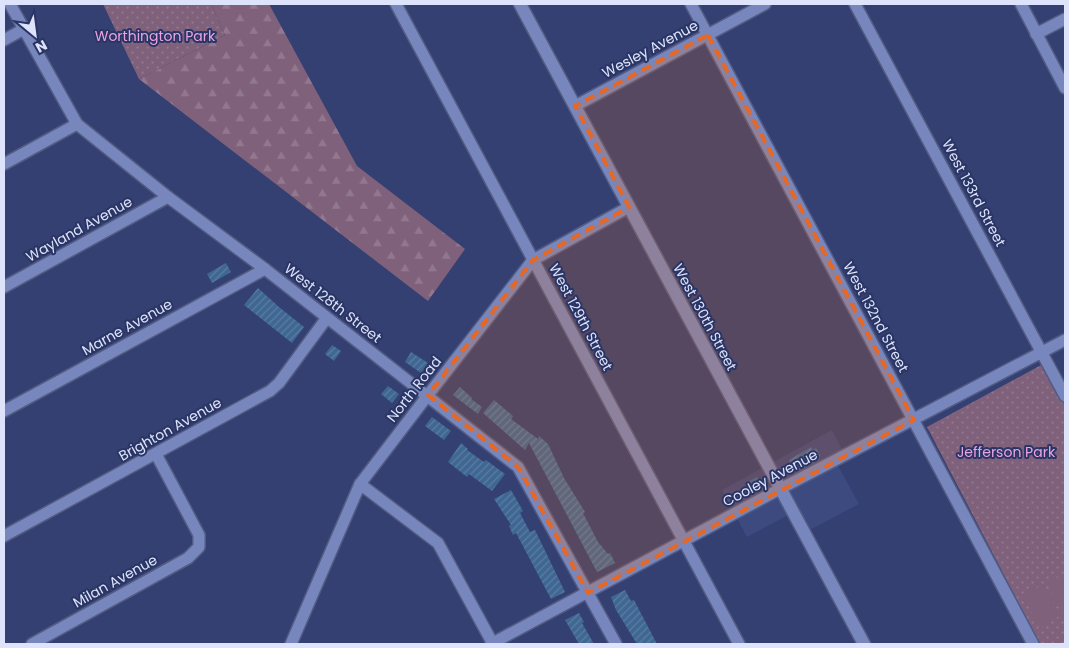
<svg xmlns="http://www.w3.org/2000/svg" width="1069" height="648" font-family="Poppins,sans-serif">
  <defs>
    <pattern id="forest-firs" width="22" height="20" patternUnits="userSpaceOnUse" patternTransform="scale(1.25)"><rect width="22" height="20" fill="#80617b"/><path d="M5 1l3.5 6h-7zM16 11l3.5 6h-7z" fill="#91788f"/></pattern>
    <pattern id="park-dots" width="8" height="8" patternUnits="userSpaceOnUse" patternTransform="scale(1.25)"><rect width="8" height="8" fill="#80617b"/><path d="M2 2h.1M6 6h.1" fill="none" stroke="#91788f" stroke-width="1.8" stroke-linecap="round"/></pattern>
    <pattern id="building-hatch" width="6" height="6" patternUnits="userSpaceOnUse" patternTransform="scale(1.25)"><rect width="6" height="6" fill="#3f6792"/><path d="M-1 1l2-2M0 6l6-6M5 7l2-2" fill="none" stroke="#5a7da2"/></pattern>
  </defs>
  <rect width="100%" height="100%" fill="#344071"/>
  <polygon fill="#3c4a80" points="832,430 847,459 837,464 859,504 800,535 788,515 747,537 722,490"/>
  <polygon fill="url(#forest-firs)" points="211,4 269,4 357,166 465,249 428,301 139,79 225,35"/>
  <g fill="url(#park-dots)">
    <polygon points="103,4 211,4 225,35 139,79"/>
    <polygon points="1043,364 1065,406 1065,644 1040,644 927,427"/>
  </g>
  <g fill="#80617b">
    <polygon points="1065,574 1065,614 1063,615 1047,583"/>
    <polygon points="1044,584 1060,616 1039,627 1023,595"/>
  </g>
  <g fill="url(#building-hatch)">
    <polygon points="226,263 231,272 212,283 207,274"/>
    <polygon points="258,288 279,307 304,327 292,343 244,305"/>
    <polygon points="332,345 341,351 334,361 325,354"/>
    <polygon points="411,352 428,363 421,373 405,362"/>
    <polygon points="388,386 399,394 392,403 381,394"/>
    <polygon points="460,387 472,398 471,399 482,407 478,414 453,395"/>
    <polygon points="494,400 513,416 511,419 538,439 539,436 548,444 564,478 585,512 583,513 598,542 608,554 610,553 615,563 597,572 529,443 525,450 483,413"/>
    <polygon points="432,417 451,431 444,440 425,426"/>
    <polygon points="461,443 468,449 467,450 484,462 486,460 505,474 492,491 469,474 467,477 448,462"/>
    <polygon points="811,447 812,450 816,448 820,456 817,458 819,460 796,472 789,460"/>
    <polygon points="757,477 763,489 752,495 746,483"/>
    <polygon points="511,490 523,511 520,513 530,532 535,530 565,592 551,599 516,533 513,535 509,526 511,525 494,499"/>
    <polygon points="625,590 631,601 634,600 657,644 637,644 616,610 611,597"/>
    <polygon points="579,613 584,622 582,623 594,644 579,644 565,620"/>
  </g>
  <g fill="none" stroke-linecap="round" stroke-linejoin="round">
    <g stroke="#525b83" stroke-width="14">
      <g id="minor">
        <polyline points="10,4 77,124 168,197 265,269 518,467 616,644"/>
        <polyline points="396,4 739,644"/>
        <polyline points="691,4 1033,644"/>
        <polyline points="855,4 1065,396"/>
        <polyline points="1021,4 1065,88"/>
        <polyline points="1036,34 1065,19"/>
        <polyline points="4,40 24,29"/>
        <polyline points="575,106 765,4"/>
        <polyline points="4,164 77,124"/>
        <polyline points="4,287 168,197"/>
        <polyline points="4,411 265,269"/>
        <polyline points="360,484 438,543 493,644"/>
        <polyline points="4,536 270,391 279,383 326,319"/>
        <polyline points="32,644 188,558 199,547 199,535 156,454"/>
        <polyline points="291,644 360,484 428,395 533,260 629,207"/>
        <polyline points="491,644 780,489 1065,340"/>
      </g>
    </g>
    <g stroke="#525b83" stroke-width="15">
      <polyline id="secondary" points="520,4 864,644"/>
    </g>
    <use href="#minor" stroke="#7787bd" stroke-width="11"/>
    <use href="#secondary" stroke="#7787bd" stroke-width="12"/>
  </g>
  <path fill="#e76724" fill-opacity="0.2" stroke="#e76724" stroke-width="4" stroke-dasharray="10 6" stroke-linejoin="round" d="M708 35 914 420 588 593 518 467 428 395 533 260 629 207 575 106Z"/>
  <g text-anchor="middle" stroke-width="4" stroke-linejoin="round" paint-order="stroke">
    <g font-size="14" fill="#e9a4e0" stroke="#2a3565">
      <text x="155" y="41">Worthington Park</text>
      <text x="1006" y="457">Jefferson Park</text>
    </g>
    <g font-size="14" fill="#dce3fb" stroke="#2a3565">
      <text transform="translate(650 49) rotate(-28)" y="5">Wesley Avenue</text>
      <text transform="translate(974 193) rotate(62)" y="5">West 133rd Street</text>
      <text transform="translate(79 229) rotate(-29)" y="5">Wayland Avenue</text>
      <text transform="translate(333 303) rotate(38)" y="5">West 128th Street</text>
      <text transform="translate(581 317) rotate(62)" y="5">West 129th Street</text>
      <text transform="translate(705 317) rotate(62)" y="5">West 130th Street</text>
      <text transform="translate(876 317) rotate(62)" y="5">West 132nd Street</text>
      <text transform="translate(127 327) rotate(-29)" y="5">Marne Avenue</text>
      <text transform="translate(414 389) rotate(-52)" y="5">North Road</text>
      <text transform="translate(170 429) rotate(-29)" y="5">Brighton Avenue</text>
      <text transform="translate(770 478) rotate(-28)" y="5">Cooley Avenue</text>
      <text transform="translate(115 581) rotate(-29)" y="5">Milan Avenue</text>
    </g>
  </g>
  <rect width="1069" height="648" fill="none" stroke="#dce3fb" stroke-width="10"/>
  <g transform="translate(35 35) rotate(151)" stroke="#2a3565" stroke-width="4" paint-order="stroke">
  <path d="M0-4L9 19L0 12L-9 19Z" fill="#dce3fb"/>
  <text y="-8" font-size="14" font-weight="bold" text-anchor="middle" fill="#dce3fb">N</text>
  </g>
</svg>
